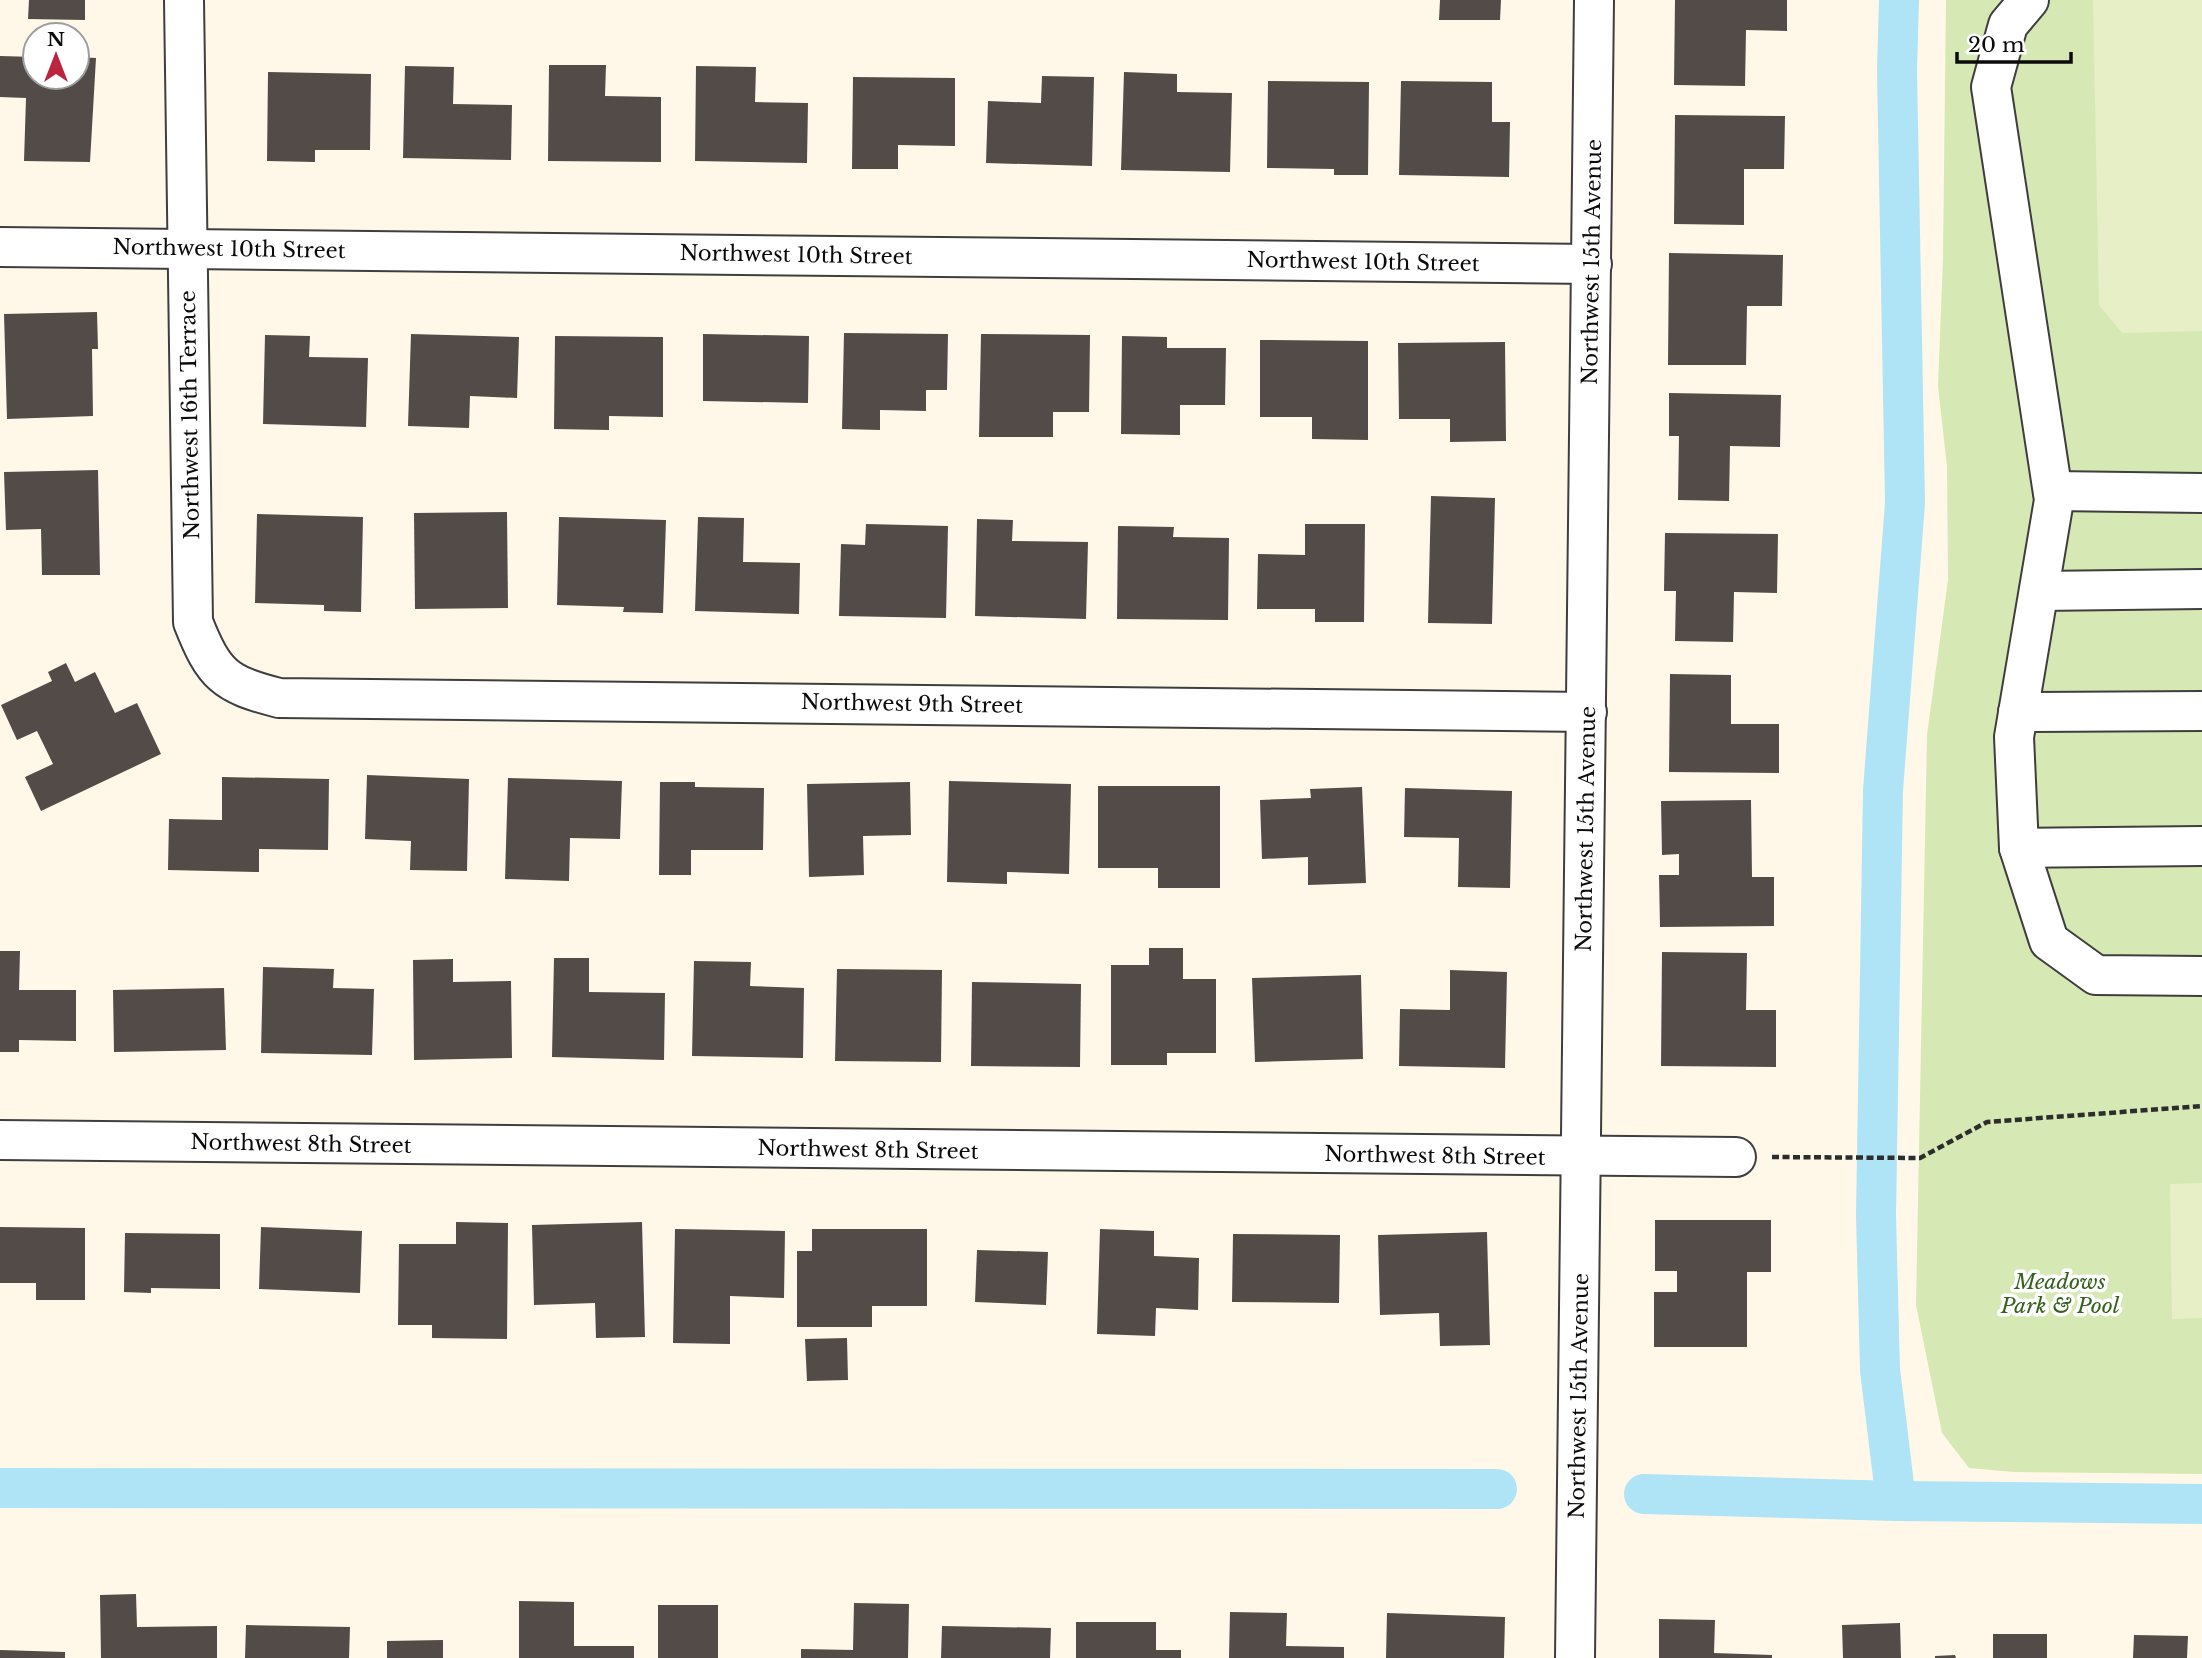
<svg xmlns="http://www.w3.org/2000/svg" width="2202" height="1658" font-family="'Libre Baskerville',serif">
  <rect width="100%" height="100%" fill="#fff8e9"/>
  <polygon fill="#d6e8b4" points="1946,0 2202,0 2202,1474 2014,1472 1969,1468 1942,1433 1916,1305 1927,735 1948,580 1947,467 1938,386 1943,258"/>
  <g fill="#e6efc6">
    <polygon points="2093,0 2202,0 2202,331 2122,333 2099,305"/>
    <polygon points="2202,1183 2202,1318 2172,1319 2170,1184"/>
  </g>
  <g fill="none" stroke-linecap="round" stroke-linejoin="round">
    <g stroke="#aee4f6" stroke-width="40">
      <polyline points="0,1488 1497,1489"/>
      <polyline points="1644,1494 1896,1501 2202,1504"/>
      <polyline points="1896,1501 1880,1370 1876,1215 1883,790 1905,503 1897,70 1899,0"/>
    </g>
  </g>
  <g fill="#534b47">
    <polygon points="29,0 85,0 85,20 28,19"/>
    <polygon points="1440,0 1501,0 1500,20 1439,20"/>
    <polygon points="1675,0 1787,0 1787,31 1746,30 1745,86 1674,85"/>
    <polygon points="0,56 35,57 35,77 77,77 77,57 96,58 90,162 24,161 26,98 0,97"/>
    <polygon points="549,65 606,65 605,96 661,97 661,162 548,161"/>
    <polygon points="405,66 454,67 453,104 512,105 511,160 403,158"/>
    <polygon points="696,66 756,67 755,102 808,103 807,163 695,161"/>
    <polygon points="268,72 371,74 370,150 315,150 315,162 267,161"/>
    <polygon points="1124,72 1177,74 1177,92 1232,93 1230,172 1121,170"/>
    <polygon points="1042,76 1094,77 1092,166 986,163 988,101 1041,103"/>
    <polygon points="853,77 955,78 955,146 898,145 898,169 852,169"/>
    <polygon points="1268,81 1369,82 1368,175 1334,175 1334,169 1267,168"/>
    <polygon points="1401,81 1492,82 1492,122 1510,122 1509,177 1399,175"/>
    <polygon points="1675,115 1785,116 1784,169 1744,169 1744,225 1674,224"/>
    <polygon points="1669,253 1783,255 1782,306 1747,306 1746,365 1668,365"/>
    <polygon points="97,312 98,349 92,349 93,416 7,419 4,314"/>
    <polygon points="844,333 948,334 947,390 926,390 926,411 880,410 880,430 842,429"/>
    <polygon points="411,334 519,337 517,398 470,396 469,428 408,426"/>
    <polygon points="703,334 809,336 808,403 703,401"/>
    <polygon points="981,334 1090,335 1089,412 1053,412 1053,437 979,437"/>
    <polygon points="265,335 310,336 309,357 368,358 366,427 263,424"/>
    <polygon points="555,336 663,337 663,417 609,416 609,430 554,429"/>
    <polygon points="1122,336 1167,337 1167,348 1226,348 1225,405 1180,405 1180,435 1121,434"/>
    <polygon points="1260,340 1368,341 1368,440 1312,439 1312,417 1260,417"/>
    <polygon points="1505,342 1506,441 1450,442 1450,419 1399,419 1398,343"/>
    <polygon points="1669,393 1781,395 1780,447 1730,446 1729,501 1678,500 1679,436 1669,436"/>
    <polygon points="98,470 100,575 42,575 41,529 6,530 4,472"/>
    <polygon points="1431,496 1495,498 1492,624 1428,623"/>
    <polygon points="507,512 508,608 415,609 414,513"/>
    <polygon points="257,514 363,517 361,612 324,611 324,605 255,603"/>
    <polygon points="559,517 666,520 663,613 623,612 624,607 557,605"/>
    <polygon points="698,517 744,518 743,562 800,563 799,614 695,611"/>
    <polygon points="977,519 1013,520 1012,541 1088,542 1086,619 975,616"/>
    <polygon points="866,524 948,526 946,618 839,616 841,544 865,545"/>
    <polygon points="1305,524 1365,524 1364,622 1315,622 1315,609 1257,609 1258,554 1305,555"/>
    <polygon points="1118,526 1174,527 1173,537 1229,538 1228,620 1117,619"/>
    <polygon points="1665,533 1778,534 1777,593 1734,592 1733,642 1675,641 1676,591 1664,591"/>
    <polygon points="66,663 75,682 95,672 115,713 137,703 161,754 41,811 25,777 53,764 37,731 17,740 1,705 52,681 48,672"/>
    <polygon points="1670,674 1731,675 1731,724 1779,724 1779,773 1669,772"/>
    <polygon points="367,775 469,779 467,871 410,870 411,841 365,839"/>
    <polygon points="222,777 329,779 328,850 259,849 259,872 168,870 169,819 222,820"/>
    <polygon points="508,778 622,781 620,839 570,838 569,881 505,879"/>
    <polygon points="949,781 1071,784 1069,874 1007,872 1007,884 947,882"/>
    <polygon points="660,782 695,782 695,787 764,788 763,850 691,850 691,875 659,875"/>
    <polygon points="910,782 911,835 863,836 864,875 809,877 807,784"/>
    <polygon points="1098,786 1220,786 1220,888 1158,888 1158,868 1098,868"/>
    <polygon points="1362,787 1366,883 1308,885 1308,857 1262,859 1260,800 1311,798 1310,789"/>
    <polygon points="1405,788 1512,791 1510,888 1458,887 1459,838 1404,837"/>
    <polygon points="1751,800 1752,877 1774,877 1774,926 1660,927 1659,875 1679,875 1679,854 1662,855 1661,801"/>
    <polygon points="1149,948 1183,948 1183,979 1216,979 1216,1053 1167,1053 1167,1065 1111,1065 1111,965 1149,965"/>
    <polygon points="0,951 20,951 19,990 76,990 76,1041 19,1040 19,1052 0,1052"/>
    <polygon points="1662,952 1747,953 1746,1010 1776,1010 1776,1067 1661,1066"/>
    <polygon points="554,958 589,958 589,992 665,993 664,1060 552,1057"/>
    <polygon points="453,959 453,982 511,981 512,1058 414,1060 413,960"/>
    <polygon points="694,961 751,962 750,986 804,988 803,1058 692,1056"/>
    <polygon points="263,967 334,969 333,988 374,989 372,1055 261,1053"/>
    <polygon points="837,969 942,970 941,1062 835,1061"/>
    <polygon points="1450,970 1507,972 1505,1068 1399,1066 1400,1009 1450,1010"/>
    <polygon points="1361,975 1363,1059 1255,1062 1252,978"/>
    <polygon points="972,982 1081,984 1080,1067 971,1066"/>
    <polygon points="224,988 226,1050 114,1052 113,990"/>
    <polygon points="1655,1220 1771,1220 1771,1272 1747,1272 1747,1347 1654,1347 1654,1292 1677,1292 1677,1271 1655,1271"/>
    <polygon points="456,1222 508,1223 507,1339 432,1338 432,1325 398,1325 399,1244 456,1244"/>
    <polygon points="642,1222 645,1337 596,1338 595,1303 534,1305 532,1225"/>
    <polygon points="0,1227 85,1228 85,1300 36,1300 36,1283 0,1283"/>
    <polygon points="261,1227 362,1231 360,1293 259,1289"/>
    <polygon points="675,1229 785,1231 784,1298 730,1296 730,1344 673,1343"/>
    <polygon points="812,1229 927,1229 927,1306 872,1306 872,1327 797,1327 797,1251 812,1251"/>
    <polygon points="1100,1229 1154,1231 1154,1256 1199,1258 1198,1310 1156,1308 1155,1336 1097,1334"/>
    <polygon points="1487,1232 1490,1345 1440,1346 1439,1313 1380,1315 1378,1235"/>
    <polygon points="125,1233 220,1234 220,1289 151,1288 151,1293 124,1292"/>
    <polygon points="1233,1234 1340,1235 1339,1303 1232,1302"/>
    <polygon points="977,1250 1048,1252 1046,1305 975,1302"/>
    <polygon points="847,1338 848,1380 807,1381 805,1339"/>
    <polygon points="136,1594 137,1627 217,1626 217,1658 101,1658 100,1595"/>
    <polygon points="519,1601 574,1602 574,1646 634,1646 634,1658 519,1658"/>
    <polygon points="854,1603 909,1604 908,1658 801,1658 801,1649 853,1650"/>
    <rect x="658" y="1605" width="60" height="53"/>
    <polygon points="1230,1612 1287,1613 1286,1646 1344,1647 1344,1658 1229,1658"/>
    <polygon points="1387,1613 1505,1617 1504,1658 1386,1658"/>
    <polygon points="1659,1619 1715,1620 1714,1653 1772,1655 1772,1658 1659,1658"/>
    <polygon points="1076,1622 1156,1622 1156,1650 1181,1650 1181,1658 1076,1658"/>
    <polygon points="1900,1623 1901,1658 1843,1658 1842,1625"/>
    <polygon points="246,1625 350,1627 349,1658 245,1658"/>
    <polygon points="942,1626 1051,1628 1050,1658 941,1658"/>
    <rect x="1993" y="1634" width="54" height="24"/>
    <polygon points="2134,1635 2188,1636 2187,1658 2133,1658"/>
    <polygon points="443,1640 443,1658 387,1658 387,1641"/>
    <polygon points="0,1650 65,1652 65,1658 0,1658"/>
    <polygon points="1955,1655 1956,1658 1935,1658 1935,1656"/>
  </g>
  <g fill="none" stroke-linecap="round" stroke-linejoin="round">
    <g stroke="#3e3e3e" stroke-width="42">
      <g id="minor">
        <path d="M184 0 193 622C214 675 224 684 279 698L1587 712"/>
        <polyline points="2029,0 2008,25 1991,87 2054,500 2014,737 2019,848 2049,941 2096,975 2202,976"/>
        <polyline points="0,247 1592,264"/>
        <polyline points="2053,491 2202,493"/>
        <polyline points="2039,591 2202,589"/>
        <polyline points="2018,712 2202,711"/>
        <polyline points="2019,848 2202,846"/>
        <polyline points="0,1140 1736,1157"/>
        <polyline points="1575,1658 1594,0"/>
      </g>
    </g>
    <polyline stroke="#2d2d2d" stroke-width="4.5" stroke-dasharray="7 3.5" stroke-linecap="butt" points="1772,1157 1920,1158 1987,1122 2202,1106"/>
    <use href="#minor" stroke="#fff" stroke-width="38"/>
  </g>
  <g text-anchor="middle" stroke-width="7" stroke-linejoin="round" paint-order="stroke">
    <g font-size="21" fill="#0b0b0b" stroke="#fff">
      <text transform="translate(229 249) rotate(1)" y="7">Northwest 10th Street</text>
      <text transform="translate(796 255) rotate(1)" y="7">Northwest 10th Street</text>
      <text transform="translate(1363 262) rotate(1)" y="7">Northwest 10th Street</text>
      <text transform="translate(1592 262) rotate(-89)" y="7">Northwest 15th Avenue</text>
      <text transform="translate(190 415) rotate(-91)" y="7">Northwest 16th Terrace</text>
      <text transform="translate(912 704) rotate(1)" y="7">Northwest 9th Street</text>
      <text transform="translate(1586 829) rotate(-89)" y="7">Northwest 15th Avenue</text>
      <text transform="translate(301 1144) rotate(1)" y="7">Northwest 8th Street</text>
      <text transform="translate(868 1150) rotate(1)" y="7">Northwest 8th Street</text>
      <text transform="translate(1435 1156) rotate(1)" y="7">Northwest 8th Street</text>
      <text transform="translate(1579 1396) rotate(-89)" y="7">Northwest 15th Avenue</text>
    </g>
    <g font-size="21" font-style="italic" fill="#34621c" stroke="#fff">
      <text x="2060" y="1289">Meadows<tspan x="2060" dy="24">Park &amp; Pool</tspan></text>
    </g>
  </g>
  <g transform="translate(56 56)"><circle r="33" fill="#ffffff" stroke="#9d9d9d" stroke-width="2"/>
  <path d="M0-5L12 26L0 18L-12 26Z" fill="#ba243e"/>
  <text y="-10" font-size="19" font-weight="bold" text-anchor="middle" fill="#0b0b0b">N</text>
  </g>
  <path d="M1957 52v10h114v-10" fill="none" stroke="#0b0b0b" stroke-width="3.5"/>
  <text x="1968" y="52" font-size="21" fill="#0b0b0b" stroke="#ffffff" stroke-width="5" paint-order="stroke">20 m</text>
</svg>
